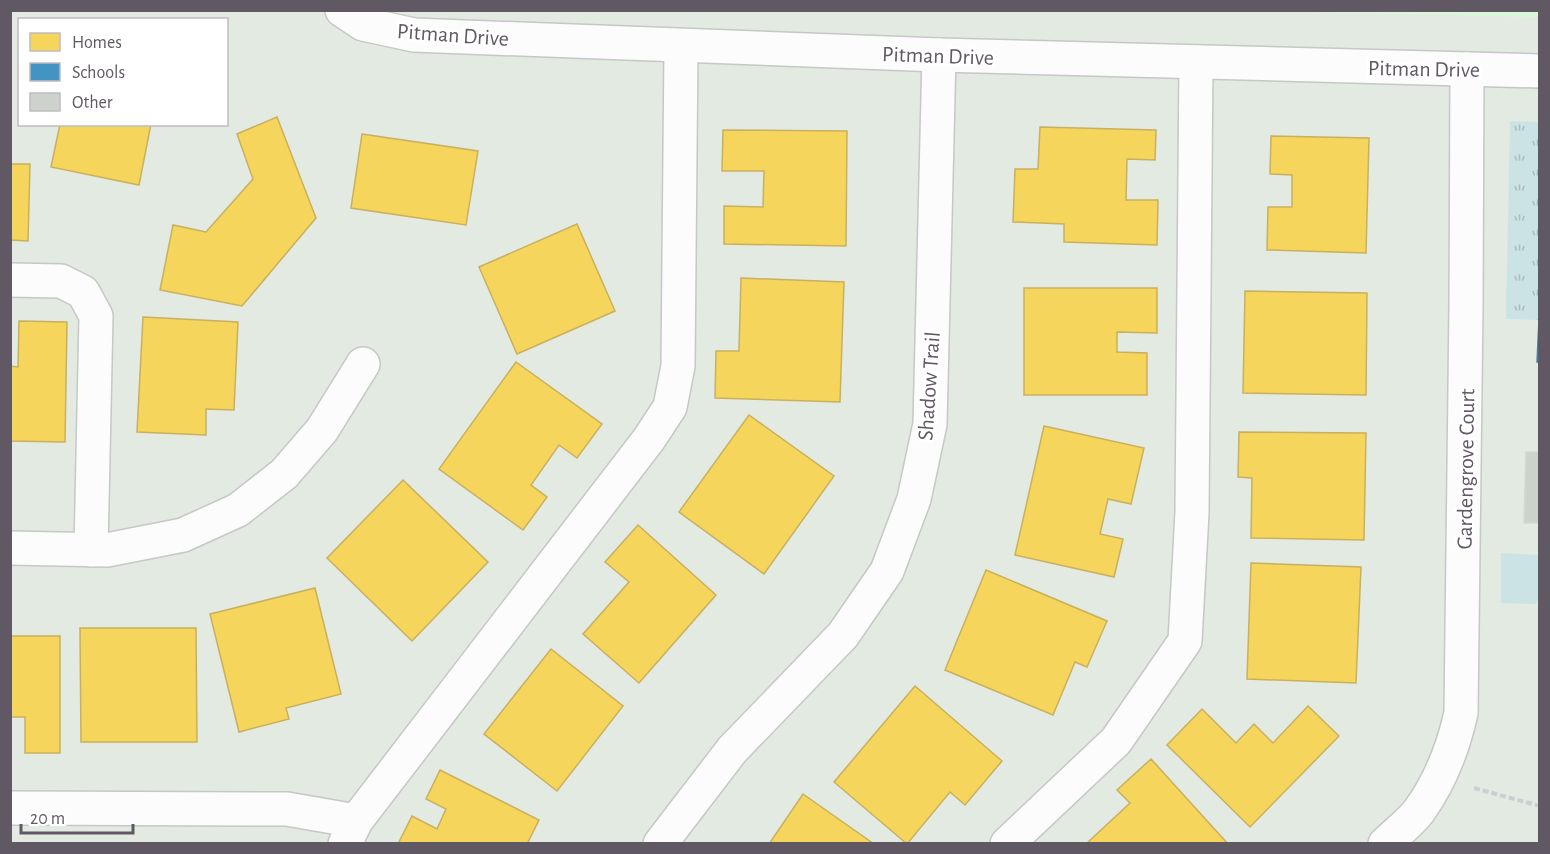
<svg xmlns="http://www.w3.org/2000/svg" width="1550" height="854" font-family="'Alegreya Sans',sans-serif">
  <defs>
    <pattern id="grass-tufts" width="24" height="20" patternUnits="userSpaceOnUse" patternTransform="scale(1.5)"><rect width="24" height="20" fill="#cbe3e5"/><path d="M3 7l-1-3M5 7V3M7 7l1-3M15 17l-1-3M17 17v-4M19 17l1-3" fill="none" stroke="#a8bbbd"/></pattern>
  </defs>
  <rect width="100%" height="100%" fill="#e2eae2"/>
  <polygon fill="#daf6da" points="1539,10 1539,17 1264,11 1264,10"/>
  <polygon fill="url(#grass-tufts)" points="1510,121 1539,122 1539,320 1506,319"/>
  <polygon fill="#cbe3e5" points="1501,553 1539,555 1539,597 1536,604 1501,603"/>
  <g fill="#f6d55c" stroke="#c9b05e" stroke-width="1.5">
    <polygon points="277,117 316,218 242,306 160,290 173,225 206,232 253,179 237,134"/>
    <polygon points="60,124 151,124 139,185 51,167"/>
    <polygon points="1040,127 1156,130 1155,160 1127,159 1126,200 1158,200 1157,245 1064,242 1064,224 1013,222 1015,169 1038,169"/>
    <polygon points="723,130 847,131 846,246 724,244 724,206 763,207 764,171 722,171"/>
    <polygon points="362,134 478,151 466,225 351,208"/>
    <polygon points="1271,136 1369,138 1366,253 1267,250 1268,207 1292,207 1292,175 1270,174"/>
    <polygon points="10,164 30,164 28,241 10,240"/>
    <polygon points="577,224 615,311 517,354 479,267"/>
    <polygon points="741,278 844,282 840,402 715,398 716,351 739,351"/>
    <polygon points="1024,288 1157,288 1157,333 1117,332 1117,352 1147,353 1147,395 1024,395"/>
    <polygon points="1245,291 1367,293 1366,395 1243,393"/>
    <polygon points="143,317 238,322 234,410 206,409 206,435 137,432"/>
    <polygon points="19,321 67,322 65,442 10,441 10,366 18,367"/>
    <polygon points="516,362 602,424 577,458 559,445 531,485 547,497 523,530 439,469"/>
    <polygon points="749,415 834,476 764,574 679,512"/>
    <polygon points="1044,426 1144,448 1131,504 1108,499 1100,534 1123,539 1114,577 1015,555"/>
    <polygon points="1239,432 1366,433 1364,540 1251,538 1252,478 1238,477"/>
    <polygon points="403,480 488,562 412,641 327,558"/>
    <polygon points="638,525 716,595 639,683 583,634 629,582 605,562"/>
    <polygon points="1251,563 1361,567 1356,683 1247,679"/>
    <polygon points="986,570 1107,621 1087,667 1075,662 1053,715 945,670"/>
    <polygon points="315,588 341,694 286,708 289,719 239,732 210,614"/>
    <polygon points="80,628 196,628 197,742 81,742"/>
    <polygon points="10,636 60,636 60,753 25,753 25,717 10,717"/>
    <polygon points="551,649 623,706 557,791 484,734"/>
    <polygon points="915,686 1002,761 965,805 950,792 907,844 834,782"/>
    <polygon points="1308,706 1339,736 1250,827 1167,745 1202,709 1236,743 1254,724 1273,743"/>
    <polygon points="1151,759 1228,844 1086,844 1130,803 1117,790"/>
    <polygon points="440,770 539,820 527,844 398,844 412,816 437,829 446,809 426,799"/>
    <polygon points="803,794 874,844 769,844"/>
  </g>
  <polygon fill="#4393c3" stroke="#4c81a6" stroke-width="1.5" points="1539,320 1540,320 1540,362 1537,362"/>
  <polygon fill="#cdd2cd" stroke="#d2d9d2" stroke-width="1.5" points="1526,452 1540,452 1540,523 1524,523"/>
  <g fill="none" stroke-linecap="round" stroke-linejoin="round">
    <g stroke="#c6c7c6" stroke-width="36">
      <g id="minor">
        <polyline points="342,10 363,24 414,35 939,55 1540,71"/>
        <polyline points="10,280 61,281 83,292 96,316 91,550"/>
        <polyline points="10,548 107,550 183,535 238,510 284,474 322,430 363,364"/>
        <polyline points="10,808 287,809 356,821"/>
        <polyline points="345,844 356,821 649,439 670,407 678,366 681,47"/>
        <polyline points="660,844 732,750 843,635 887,571 914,499 930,424 939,55"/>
        <polyline points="1007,844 1116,741 1185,641 1192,512 1196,62"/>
        <path d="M1385 844C1396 833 1410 823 1419 811 1440 782 1453 749 1461 713L1466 305 1467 69"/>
      </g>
    </g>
    <polyline stroke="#cbcfd4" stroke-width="4" stroke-dasharray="6 3" stroke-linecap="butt" points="1474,788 1540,806"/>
    <use href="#minor" stroke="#fbfcfb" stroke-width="33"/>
  </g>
  <g text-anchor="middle" stroke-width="6" stroke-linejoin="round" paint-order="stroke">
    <g font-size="22" fill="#605862" stroke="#fff">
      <text transform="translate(453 34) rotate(4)" y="8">Pitman Drive</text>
      <text transform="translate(938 55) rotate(2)" y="8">Pitman Drive</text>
      <text transform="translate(1424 68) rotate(1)" y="8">Pitman Drive</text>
      <text transform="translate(928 386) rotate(-86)" y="8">Shadow Trail</text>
      <text transform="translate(1465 469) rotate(-89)" y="8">Gardengrove Court</text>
    </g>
  </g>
  <rect width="1550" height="854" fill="none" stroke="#605862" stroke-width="24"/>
  <rect x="18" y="18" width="210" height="108" fill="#ffffff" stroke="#bfbcc0" stroke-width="1.5"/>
  <rect x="30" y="33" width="30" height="18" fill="#f6d55c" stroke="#bfbcc0" stroke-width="1.5"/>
  <text x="72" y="48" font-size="18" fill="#605862">Homes</text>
  <rect x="30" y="63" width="30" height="18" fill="#4393c3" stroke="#bfbcc0" stroke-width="1.5"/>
  <text x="72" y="78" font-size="18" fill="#605862">Schools</text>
  <rect x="30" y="93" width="30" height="18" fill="#cdd2cd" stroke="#bfbcc0" stroke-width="1.5"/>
  <text x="72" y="108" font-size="18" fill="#605862">Other</text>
  <path d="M21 824v9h112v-9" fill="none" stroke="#605862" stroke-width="3"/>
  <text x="30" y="824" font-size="18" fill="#605862" stroke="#ffffff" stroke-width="4.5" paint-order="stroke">20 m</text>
</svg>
